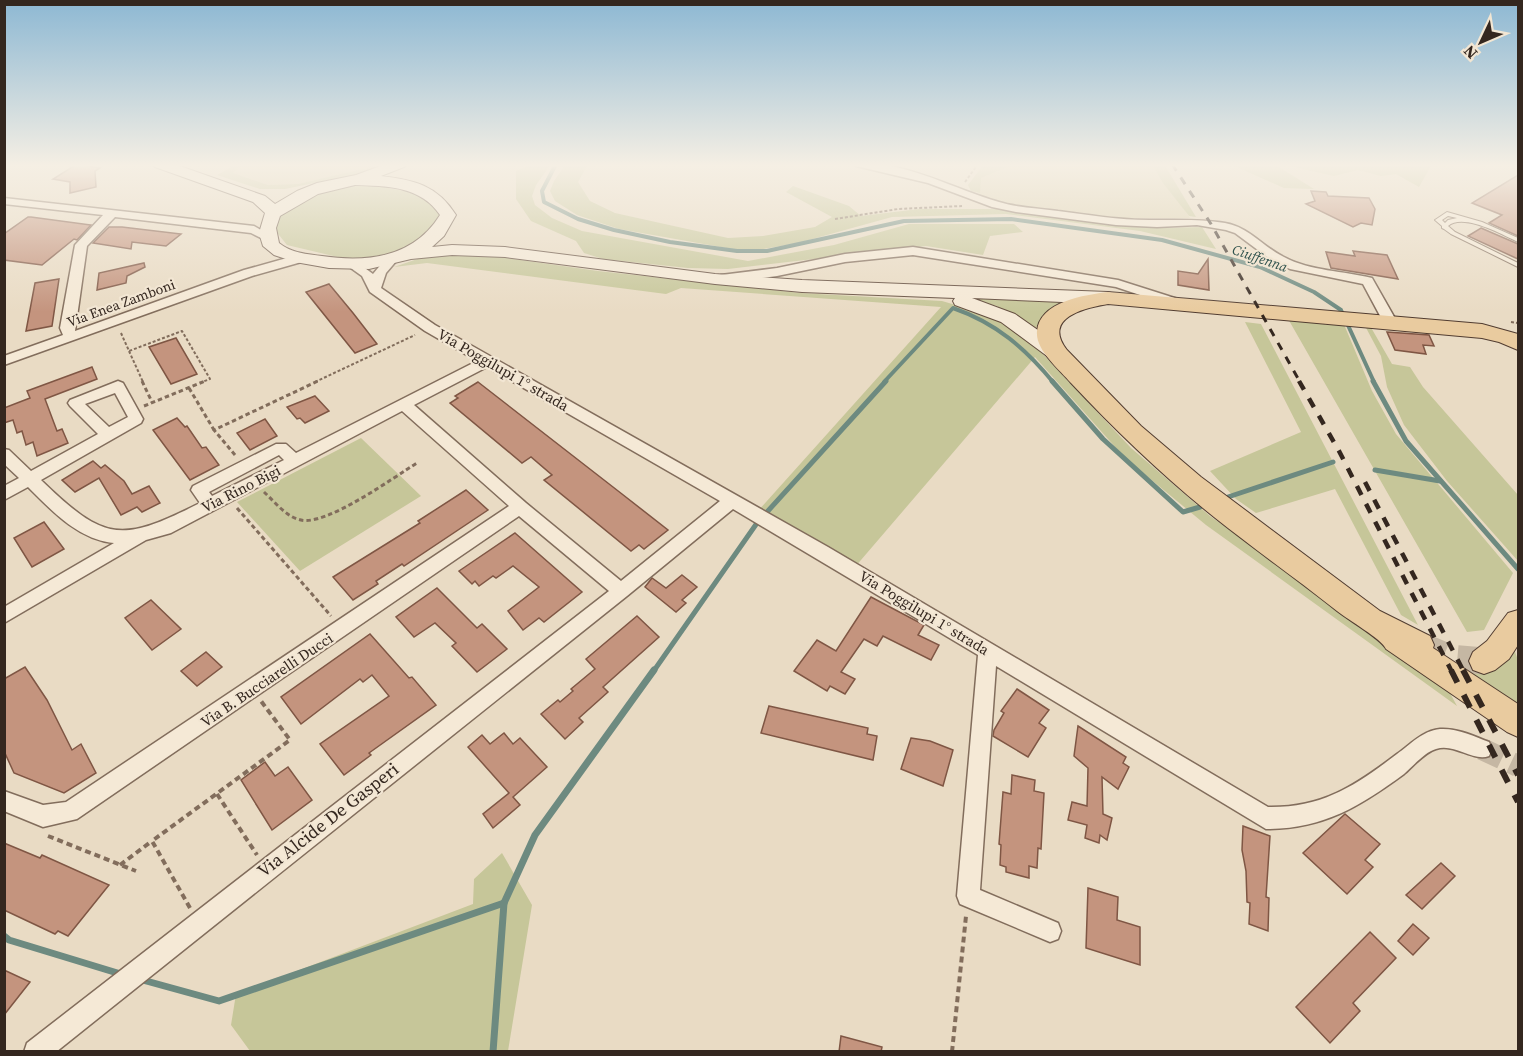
<svg xmlns="http://www.w3.org/2000/svg" width="1523" height="1056" font-family="'Source Serif 4',serif">
  <rect width="100%" height="100%" fill="#e9dbc4"/>
  <g fill="#ded3b2">
    <polygon points="242,164 384,164 298,184 268,185 232,173"/>
    <polygon points="1015,164 1152,164 1190,218 1118,218 997,202 979,195 981,178"/>
  </g>
  <g fill="#c6c699">
    <polygon points="237,164 242,164 233,173 268,185 298,184 384,164 394,164 382,169 285,189 260,189 217,175"/>
    <polygon points="532,164 551,164 536,185 532,196 535,205 552,218 582,231 748,261 834,245 909,224 1014,224 1023,232 990,236 983,255 926,246 728,269 688,268 603,259 584,253 576,241 531,221 516,199 516,171"/>
    <polygon points="566,164 588,164 578,182 590,201 615,213 728,238 763,236 815,227 832,217 786,192 793,186 849,206 861,216 919,209 1005,209 1074,220 1162,228 1202,227 1216,249 1140,231 1006,214 892,217 798,243 752,251 732,249 619,229 577,215 555,201 550,191 554,181"/>
    <polygon points="984,164 1015,164 981,178 980,193 971,191 968,185"/>
    <polygon points="1152,164 1164,164 1196,217 1189,216 1163,183"/>
    <polygon points="1230,164 1274,164 1314,189 1284,188"/>
    <polygon points="1281,164 1432,164 1419,187 1396,174 1381,176 1358,170 1334,176"/>
    <path d="M365 184 422 194 439 211 440 220 434 230 398 253 368 259H346L287 245 275 230C282 194 334 186 365 184Z"/>
    <polygon points="435,253 478,254 598,271 800,293 942,301 993,316 1020,333 1042,353 1131,448 1210,516 1444,682 1457,706 1206,525 1125,458 1035,357 855,567 758,511 941,307 681,288 666,294 427,263 394,267"/>
    <path d="M963 296 1072 299C1055 305 1042 313 1035 330L997 306Z"/>
    <polygon points="1287,317 1343,322 1372,391 1396,434 1513,573 1484,630 1467,632"/>
    <polygon points="1245,322 1261,324 1418,625 1401,615 1335,489 1256,513 1236,499 1210,471 1301,432"/>
    <polygon points="1364,324 1369,324 1392,364 1410,367 1423,387 1518,495 1518,561 1447,481 1404,425 1387,387 1381,356"/>
    <polygon points="361,438 421,496 300,571 237,502"/>
    <polygon points="1513,646 1518,660 1518,712 1443,662 1482,670"/>
    <polygon points="502,853 532,905 508,1051 250,1051 231,1025 236,994 473,904 474,879"/>
  </g>
  <g fill="none" stroke-linecap="round" stroke-linejoin="round">
    <g stroke="#6d8a80" stroke-width="4">
      <polyline points="556,164 542,191 544,202 578,219 614,230 670,242 737,251 767,251 904,221 1011,219 1162,240 1260,267 1314,292 1341,310 1374,382"/>
      <path d="M884 382 953 308C996 323 1025 348 1053 382"/>
    </g>
    <g stroke="#6d8a80" stroke-width="5">
      <polyline points="1052,381 1103,439 1183,512 1200,507"/>
      <polyline points="1373,381 1406,441 1518,569"/>
      <polyline points="1375,470 1440,481"/>
      <polyline points="1228,497 1333,462"/>
      <polyline points="653,672 757,523 886,381"/>
    </g>
    <g stroke="#6d8a80" stroke-width="7">
      <polyline points="4,936 9,940 124,975"/>
      <polyline points="139,979 219,1001 504,903"/>
      <polyline points="493,1052 504,903 535,835 654,670"/>
    </g>
  </g>
  <g fill="#c4947e" stroke="#7f5644" stroke-width="1.5">
    <polygon points="77,164 100,168 95,171 96,187 70,193 70,182 53,179"/>
    <polygon points="1518,175 1518,236 1489,223 1502,215 1472,203"/>
    <polygon points="1311,191 1326,192 1328,196 1369,198 1375,209 1372,225 1361,223 1353,227 1306,204 1315,201"/>
    <polygon points="28,217 31,217 91,225 77,240 74,239 42,265 4,260 4,234"/>
    <polygon points="109,227 122,227 181,234 166,246 132,242 131,249 93,243"/>
    <polygon points="1481,228 1518,244 1518,259 1468,236"/>
    <polygon points="1353,251 1387,255 1398,279 1331,268 1326,252 1355,256"/>
    <polygon points="1208,259 1209,290 1178,285 1178,271 1198,274"/>
    <polygon points="144,263 145,267 127,276 126,283 97,290 99,273"/>
    <polygon points="59,279 52,326 26,331 35,283"/>
    <polygon points="329,284 353,313 377,344 355,353 306,292"/>
    <polygon points="1387,332 1429,335 1434,346 1423,345 1426,354 1395,350"/>
    <polygon points="176,338 197,374 171,384 149,347"/>
    <polygon points="92,367 97,379 45,399 57,431 62,429 68,443 37,456 33,442 26,445 22,431 17,433 13,420 4,423 4,408 30,398 27,391"/>
    <polygon points="478,382 622,494 668,530 644,549 639,545 631,551 544,480 552,475 531,457 522,463 450,403 458,398 455,396"/>
    <polygon points="315,396 329,411 305,423 300,418 297,419 287,407"/>
    <polygon points="177,418 185,427 187,426 202,448 206,447 219,465 190,480 153,430"/>
    <polygon points="265,419 277,436 250,450 237,433"/>
    <polygon points="93,461 101,468 105,465 124,481 132,494 149,486 160,503 142,512 137,507 121,515 99,478 75,492 62,480"/>
    <polygon points="466,490 488,510 404,566 402,564 376,581 378,584 353,600 333,577 420,523 418,521"/>
    <polygon points="44,522 64,549 32,567 14,538"/>
    <polygon points="515,533 582,592 544,622 539,618 523,630 508,611 539,587 513,566 496,578 493,576 479,586 475,581 472,584 459,571"/>
    <polygon points="682,575 697,587 682,600 686,603 676,612 645,587 652,578 666,588"/>
    <polygon points="437,588 477,628 482,624 507,649 477,672 452,646 456,643 435,623 414,637 396,617"/>
    <polygon points="871,597 924,625 918,635 939,645 931,660 883,636 877,646 864,639 841,672 855,679 845,694 830,686 827,691 794,671 817,640 836,651"/>
    <polygon points="151,600 181,629 152,650 125,618"/>
    <polygon points="637,616 659,637 603,687 608,692 579,718 583,722 565,739 541,714 558,700 560,702 573,691 571,689 595,669 586,659"/>
    <polygon points="370,634 409,678 412,677 436,705 369,753 371,755 344,775 320,744 389,696 372,675 363,682 360,679 301,724 281,697"/>
    <polygon points="206,652 222,667 197,686 181,671"/>
    <polygon points="25,667 47,700 72,750 81,744 96,773 64,793 14,773 4,751 4,679"/>
    <polygon points="1017,689 1049,710 1039,723 1046,728 1028,757 993,736 994,730 1004,713 1001,711"/>
    <polygon points="769,706 868,728 867,734 877,736 873,760 761,733"/>
    <polygon points="1078,726 1126,757 1123,763 1129,767 1118,789 1102,777 1103,814 1112,818 1107,840 1100,835 1099,843 1085,838 1087,825 1068,820 1072,802 1087,806 1088,768 1074,756"/>
    <polygon points="504,733 513,744 520,738 547,767 513,797 520,805 493,828 483,814 509,793 468,747 482,735 490,744"/>
    <polygon points="911,738 930,741 953,750 943,786 901,769"/>
    <polygon points="265,762 275,776 288,767 312,800 272,830 241,780"/>
    <polygon points="1012,775 1035,780 1034,791 1044,793 1041,849 1038,848 1037,868 1029,866 1029,878 1006,872 1006,867 1000,865 1001,845 999,844 1003,792 1011,794"/>
    <polygon points="1345,814 1380,844 1365,860 1373,867 1347,894 1303,853"/>
    <polygon points="1243,826 1270,836 1266,897 1269,898 1268,931 1249,924 1250,903 1247,902 1246,871 1242,850"/>
    <polygon points="4,843 40,858 42,855 109,885 68,936 58,931 55,934 4,910"/>
    <polygon points="1441,863 1455,876 1422,909 1406,895"/>
    <polygon points="1088,888 1118,897 1117,920 1140,927 1140,965 1086,948"/>
    <polygon points="1413,924 1429,938 1413,955 1398,941"/>
    <polygon points="1370,932 1396,958 1353,1003 1360,1011 1330,1043 1296,1007"/>
    <polygon points="4,970 30,982 4,1015"/>
    <polygon points="841,1036 882,1047 881,1052 839,1052"/>
  </g>
  <g fill="none" stroke-linecap="round" stroke-linejoin="round">
    <polyline stroke="#c5b7a3" stroke-width="22" stroke-dasharray="22 10" stroke-linecap="butt" points="1482,749 1518,766"/>
    <polyline stroke="#c5b7a3" stroke-width="27" stroke-dasharray="27 14" stroke-linecap="butt" points="1419,645 1450,658 1484,661"/>
    <g stroke="#826d5c" stroke-width="2">
      <path id="lane" d="M1447 212 1482 222 1518 238V242L1516 241C1501 234 1463 213 1448 226L1455 232 1518 263V267L1451 234 1444 229 1442 228V226L1435 220ZM1448 216 1457 218 1448 220 1445 223 1442 220Z"/>
    </g>
    <g stroke="#826d5c" stroke-width="3">
      <g id="street">
        <path d="M855 164C905 160 952 189 999 202 1018 208 1038 208 1058 211 1091 215 1124 221 1157 220 1181 220 1202 219 1225 223 1249 227 1263 247 1284 257 1310 271 1344 271 1372 278L1397 322 1390 326 1385 325 1363 284 1290 269 1274 262 1235 233 1226 230 1197 225 1157 227 1116 225 1016 212 992 207 928 183 856 166Z"/>
        <polygon points="4,198 254,226 273,237 267,241 251,233 115,217 87,246 75,331 244,270 301,254 307,258 305,261 252,276 4,365 4,356 63,335 60,328 75,245 103,215 4,204"/>
        <polygon points="913,247 1118,280 1181,300 1182,303 1176,307 1116,287 913,255 845,262 777,276 721,283 715,279 721,275 777,268 845,254"/>
        <path d="M392 255 398 259 386 273 381 288 435 325 828 547 1268 807C1322 808 1355 786 1397 754 1411 744 1422 731 1440 729 1457 728 1474 736 1489 742L1492 749 1489 756C1473 762 1455 743 1436 749 1425 752 1413 766 1404 774 1359 807 1323 829 1266 829L996 666 980 890 1058 923 1061 931 1058 939 1050 942 960 904 957 896 978 655 733 509 627 596 56 1052H24L27 1043 609 591 519 516 77 819 43 827 4 811V791L43 805 66 802 509 506 402 411 171 533 146 540 4 623V607L114 543C79 540 52 511 28 487L4 500V486L19 478 4 464V449L9 450 31 471 98 434 70 406 68 403 70 400 118 381 123 383 143 419 141 423 41 480C105 542 121 543 200 503L191 490 193 486 276 444H286L296 453 477 361 425 331 370 292 362 276 348 266 350 263H358L373 274 388 256ZM487 367 720 501 621 581 526 503 414 405ZM115 393 128 417 109 427 85 404ZM279 455 284 460 212 496 209 492Z"/>
      </g>
    </g>
    <g stroke="#644e3f" stroke-width="2">
      <path id="secondary" d="M152 164H174L265 196 275 204 297 191 317 183 356 175 386 164H407L404 167 381 176C414 180 437 185 456 215L444 236 432 247 452 245 505 247 715 274 802 280 1108 292 1115 294 1117 298 1115 302 1108 304 972 298 1015 314 1065 349 1068 354 1065 359 1058 360 1051 359 1001 322 955 305 953 301 955 298 802 292 715 284 505 257 452 255 411 259 369 269 329 268 295 262 274 255 263 246 259 233 265 213 253 202 155 167ZM355 185C386 186 421 186 440 215 414 257 368 263 322 256 307 254 291 253 279 243L276 228 280 216 318 194Z"/>
    </g>
    <g stroke="#513c30" stroke-width="2">
      <g id="primary">
        <path d="M1108 292 1482 324 1518 334V350L1499 342 1482 338 1108 304C1084 308 1042 318 1067 350L1141 426 1201 477 1380 611 1430 636 1434 645 1433 648 1518 704V737L1507 732 1386 649C1382 639 1348 620 1337 611 1297 579 1254 549 1214 517 1163 476 1116 431 1071 383 1060 370 1035 350 1037 331 1040 301 1085 295 1108 292Z"/>
        <polygon points="1518,610 1518,645 1509,659 1495,670 1484,674 1473,670 1469,661 1473,652 1487,641 1508,613"/>
      </g>
    </g>
    <g stroke="#826d5c" stroke-width="2" stroke-dasharray="3 2" stroke-linecap="butt">
      <polyline points="965,182 978,164"/>
      <polyline points="835,219 898,209 962,206"/>
      <polyline points="1511,322 1518,323"/>
      <polyline points="121,333 129,351 182,331 210,379 202,382"/>
      <polyline points="129,351 143,382"/>
      <polyline points="315,382 415,335"/>
    </g>
    <g stroke="#826d5c" stroke-width="3" stroke-dasharray="4.5 3" stroke-linecap="butt">
      <polyline points="142,381 152,402"/>
      <polyline points="189,388 214,430"/>
      <polyline points="144,406 205,381"/>
      <polyline points="235,455 214,430 318,381"/>
      <path d="M264 492C275 502 286 517 301 520 327 526 394 477 417 463"/>
      <polyline points="237,508 331,616"/>
    </g>
    <g stroke="#826d5c" stroke-width="4" stroke-dasharray="6 4" stroke-linecap="butt">
      <polyline points="217,794 257,855"/>
      <polyline points="48,836 136,871"/>
      <polyline points="120,865 152,841"/>
      <polyline points="190,908 152,841 290,740 261,701"/>
      <polyline points="952,1052 966,916"/>
    </g>
    <use href="#lane" fill="#f5e9d6" fill-rule="evenodd"/>
    <use href="#street" fill="#f5e9d6" fill-rule="evenodd"/>
    <use href="#secondary" fill="#f5e9d6" fill-rule="evenodd"/>
    <use href="#primary" fill="#e9cb9f" fill-rule="evenodd"/>
    <polyline stroke="#34271f" stroke-width="3" stroke-dasharray="8 8" stroke-linecap="butt" points="1172,164 1211,224 1300,382"/>
    <g stroke="#34271f" stroke-width="4.5" stroke-dasharray="10 10" stroke-linecap="butt">
      <polyline points="1299,381 1339,451 1452,672"/>
      <polyline points="1365,482 1464,672"/>
    </g>
    <g stroke="#34271f" stroke-width="6" stroke-dasharray="14 14" stroke-linecap="butt">
      <polyline points="1451,670 1518,802"/>
      <polyline points="1463,670 1518,775"/>
    </g>
  </g>
  <linearGradient id="sky" x2="0" y2="1"><stop stop-color="#8db8d3"/><stop offset="0.53" stop-color="#f5efe4"/><stop offset="1" stop-color="#f5efe4" stop-opacity="0"/></linearGradient>
  <rect width="1523" height="312" fill="url(#sky)"/>
  <g text-anchor="middle" stroke-width="4.5" stroke-linejoin="round" paint-order="stroke">
    <g font-size="14" font-style="italic" fill="#2f524d" stroke="#f2e6d3">
      <text transform="translate(1260 258) rotate(19)" y="5">Ciuffenna</text>
    </g>
    <g font-size="14" fill="#34271f" stroke="#f2e6d3">
      <text transform="translate(121 303) rotate(-20)" y="5">Via Enea Zamboni</text>
    </g>
    <g font-size="15" fill="#34271f" stroke="#f2e6d3">
      <text transform="translate(503 370) rotate(30)" y="5">Via Poggilupi 1° strada</text>
      <text transform="translate(241 489) rotate(-27)" y="5">Via Rino Bigi</text>
      <text transform="translate(924 613) rotate(31)" y="5">Via Poggilupi 1° strada</text>
      <text transform="translate(267 680) rotate(-34)" y="5">Via B. Bucciarelli Ducci</text>
    </g>
    <g font-size="18" fill="#34271f" stroke="#f2e6d3">
      <text transform="translate(328 820) rotate(-38)" y="6">Via Alcide De Gasperi</text>
    </g>
  </g>
  <rect width="1523" height="1056" fill="none" stroke="#34271f" stroke-width="12"/>
  <g transform="translate(1481 42) rotate(226)" stroke="#f2e6d3" stroke-width="4.5" paint-order="stroke">
  <path d="M0-4.5L10 22L0 15L-10 22Z" fill="#34271f"/>
  <text y="-9" font-size="16" font-weight="bold" text-anchor="middle" fill="#34271f">N</text>
  </g>
</svg>
